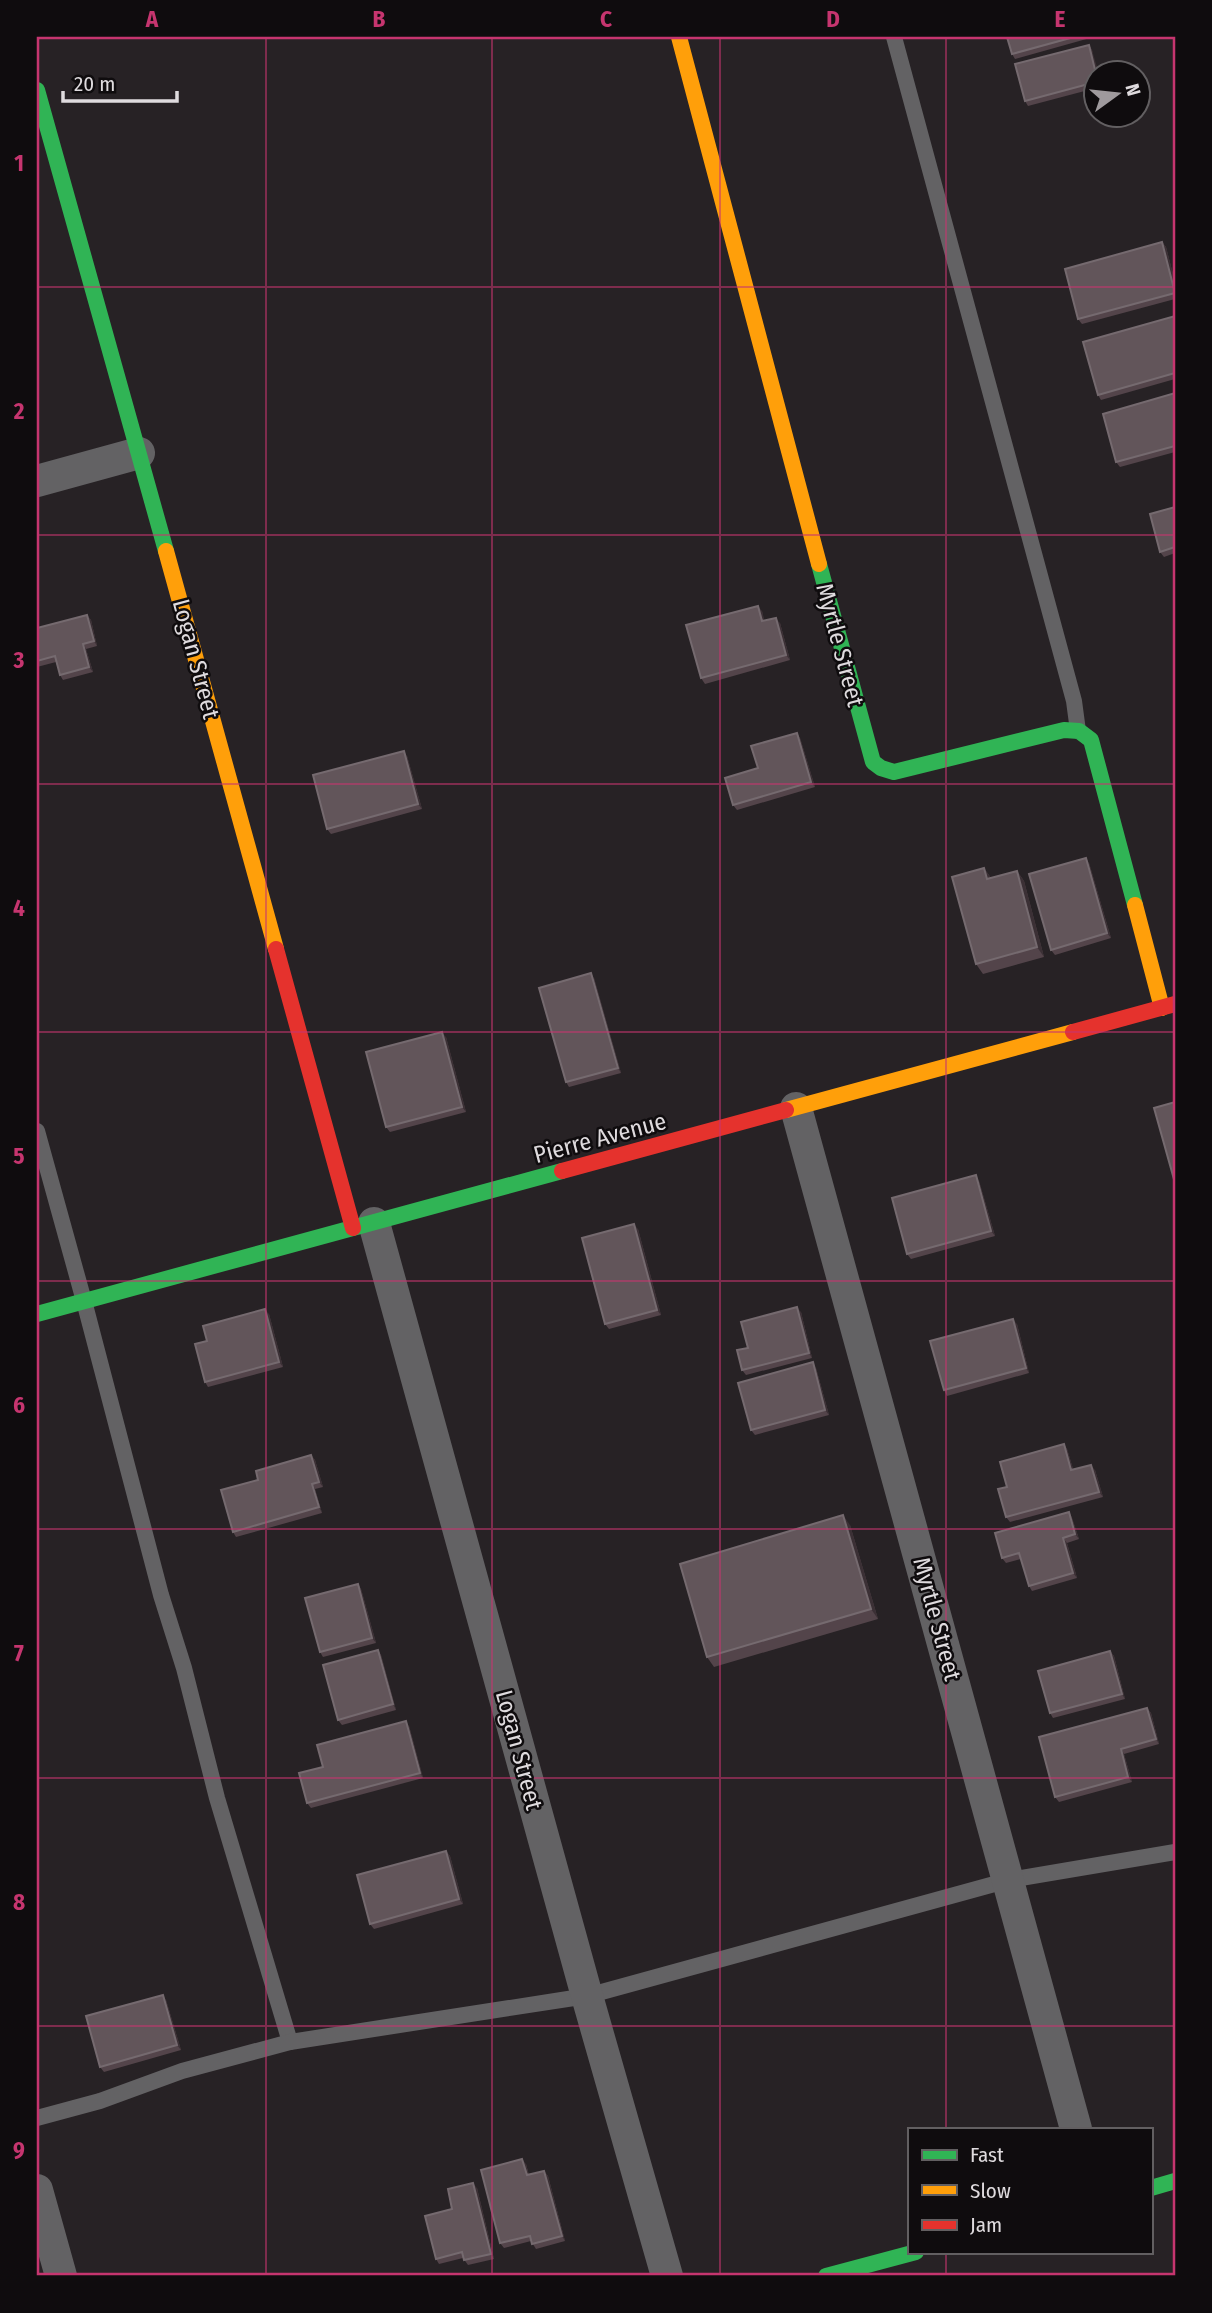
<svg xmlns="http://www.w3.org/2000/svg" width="1212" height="2313" font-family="'Fira Sans Condensed',sans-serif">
  <rect width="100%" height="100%" fill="#272225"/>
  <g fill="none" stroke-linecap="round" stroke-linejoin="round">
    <g stroke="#636264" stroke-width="16">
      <polyline points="894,37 1074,701 1078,731"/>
      <polyline points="37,1131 84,1301 161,1595 184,1668 217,1798 290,2042"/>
      <polyline points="37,2118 100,2101 182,2071 290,2042 587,1996 1009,1880 1175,1852"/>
    </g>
    <g stroke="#636264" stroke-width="32">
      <polyline points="37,481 139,453"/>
      <polyline points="796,1108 1076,2129"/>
      <polyline points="374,1223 587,1996 667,2276"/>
      <polyline points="37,2190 61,2276"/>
    </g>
    <g stroke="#30b455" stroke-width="16">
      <polyline points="37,90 166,551"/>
      <polyline points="819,564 873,762 881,768 894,772 1064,730 1079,731 1091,740 1135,905"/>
      <polyline points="37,1314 562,1171"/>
      <polyline points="1151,2188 1175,2181"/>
      <polyline points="826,2276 916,2252"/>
    </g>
    <g stroke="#ff9f0a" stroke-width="16">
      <polyline points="679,37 819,564"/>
      <polyline points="166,551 276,949"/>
      <polyline points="1135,905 1162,1008"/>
      <polyline points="786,1110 1073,1032"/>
    </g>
    <g stroke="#e5322d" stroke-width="16">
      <polyline points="276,949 353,1228"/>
      <polyline points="1073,1032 1175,1004"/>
      <polyline points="562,1171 786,1110"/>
    </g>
  </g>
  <g fill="#53444a">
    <polygon points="1007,37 1090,37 1090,38 1015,59 1012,54"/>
    <polygon points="1089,45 1092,50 1096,74 1096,88 1028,106 1025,101"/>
    <polygon points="1162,242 1166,247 1175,282 1175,299 1082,324 1078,319"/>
    <polygon points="1175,316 1175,379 1101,400 1098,395"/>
    <polygon points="1175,393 1175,452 1120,467 1116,462"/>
    <polygon points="1175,507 1175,553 1164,557 1160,552"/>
    <polygon points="762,611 764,621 780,623 790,660 705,684 701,678"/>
    <polygon points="87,615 91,620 97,646 86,649 93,672 63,680 60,675 56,662 37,667 37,628"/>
    <polygon points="797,733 800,738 815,787 737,810 733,805 758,768"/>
    <polygon points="407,756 422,809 331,834 327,829"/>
    <polygon points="1089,863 1111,938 1055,955 1051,950"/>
    <polygon points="984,868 991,878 1017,871 1024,881 1044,957 983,974 976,964"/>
    <polygon points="594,978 621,1073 569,1087 566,1082"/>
    <polygon points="446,1037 466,1112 390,1132 386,1127"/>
    <polygon points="979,1181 995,1236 911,1259 907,1254"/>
    <polygon points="638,1229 661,1315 609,1329 605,1324"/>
    <polygon points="801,1312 812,1358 746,1375 742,1370 748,1348"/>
    <polygon points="269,1314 283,1367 208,1387 205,1382 207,1341"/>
    <polygon points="1017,1324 1029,1373 947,1396 944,1390"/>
    <polygon points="816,1368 829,1415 755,1435 751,1430"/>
    <polygon points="1064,1444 1067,1449 1073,1469 1095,1470 1103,1497 1010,1522 1006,1517 1007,1487"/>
    <polygon points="311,1455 315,1460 323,1487 315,1489 322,1513 236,1537 233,1532 258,1480"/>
    <polygon points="1069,1512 1072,1518 1079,1539 1067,1543 1077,1578 1032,1591 1029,1586 1021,1559 1006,1563 1002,1558"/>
    <polygon points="850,1525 878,1619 714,1667 707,1657"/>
    <polygon points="358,1584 361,1589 376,1643 323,1657 320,1652"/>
    <polygon points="378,1650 381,1655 396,1710 342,1725 338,1720"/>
    <polygon points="1110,1651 1114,1656 1125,1699 1053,1718 1050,1713"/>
    <polygon points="1147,1708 1151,1713 1159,1744 1124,1754 1132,1782 1059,1802 1055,1797"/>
    <polygon points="409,1726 423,1778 311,1808 307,1803 323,1767"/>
    <polygon points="446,1851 450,1856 463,1904 374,1929 370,1924"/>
    <polygon points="166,2000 181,2050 104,2072 100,2067"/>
    <polygon points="526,2164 529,2175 544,2171 548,2176 565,2241 536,2249 531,2241 504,2248 500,2243"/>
    <polygon points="477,2188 494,2259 468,2265 463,2258 439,2264 436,2259 452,2209"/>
  </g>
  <g fill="#3b3035">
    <polygon points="1089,45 1092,50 1099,74 1096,74"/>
    <polygon points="1162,242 1166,247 1175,282 1175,290"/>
    <polygon points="758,606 762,611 766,626 762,621"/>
    <polygon points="87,615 91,620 97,646 94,641"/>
    <polygon points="776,618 780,623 790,660 786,655"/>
    <polygon points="83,644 86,649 93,672 89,667"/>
    <polygon points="797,733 800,738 815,787 811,782"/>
    <polygon points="404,751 407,756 422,809 418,804"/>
    <polygon points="1086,858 1089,863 1111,938 1107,933"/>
    <polygon points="984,868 991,878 987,879"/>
    <polygon points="1017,871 1024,881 1044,957 1037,947"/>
    <polygon points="591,973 594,978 621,1073 618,1068"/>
    <polygon points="442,1032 446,1037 466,1112 462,1107"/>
    <polygon points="976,1175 979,1181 995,1236 991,1231"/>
    <polygon points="634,1224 638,1229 661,1315 657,1310"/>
    <polygon points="797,1307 801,1312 812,1358 809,1353"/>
    <polygon points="265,1309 269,1314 283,1367 279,1362"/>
    <polygon points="1013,1319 1017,1324 1029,1373 1026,1368"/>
    <polygon points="813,1362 816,1368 829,1415 825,1410"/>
    <polygon points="1064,1444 1067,1449 1075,1475 1071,1470"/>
    <polygon points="311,1455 315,1460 323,1487 319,1482"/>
    <polygon points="1091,1465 1095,1470 1103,1497 1099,1492"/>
    <polygon points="312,1484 315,1489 322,1513 319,1507"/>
    <polygon points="1069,1512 1072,1518 1079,1539 1075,1534"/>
    <polygon points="843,1515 850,1525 878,1619 871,1609"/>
    <polygon points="1063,1538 1067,1543 1077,1578 1073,1573"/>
    <polygon points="358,1584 361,1589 376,1643 372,1638"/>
    <polygon points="378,1650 381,1655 396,1710 393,1704"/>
    <polygon points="1110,1651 1114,1656 1125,1699 1122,1694"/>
    <polygon points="1147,1708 1151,1713 1159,1744 1156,1739"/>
    <polygon points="406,1721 409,1726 423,1778 420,1773"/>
    <polygon points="1121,1749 1124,1754 1132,1782 1128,1777"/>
    <polygon points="446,1851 450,1856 463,1904 459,1899"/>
    <polygon points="163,1995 166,2000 181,2050 177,2045"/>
    <polygon points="522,2159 526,2164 530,2181 527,2175"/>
    <polygon points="544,2171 548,2176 565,2241 562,2236"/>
    <polygon points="473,2183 477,2188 494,2259 491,2254"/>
  </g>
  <g fill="#62555a" stroke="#756a6f" stroke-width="2">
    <polygon points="1007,37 1074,37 1012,54"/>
    <polygon points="1089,45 1096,74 1096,82 1025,101 1015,64"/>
    <polygon points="1162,242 1175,293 1078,319 1065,269"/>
    <polygon points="1175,316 1175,373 1098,395 1083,342"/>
    <polygon points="1175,393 1175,446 1116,462 1103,414"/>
    <polygon points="1175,507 1175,547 1160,552 1150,514"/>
    <polygon points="758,606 762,621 776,618 786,655 701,678 686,625"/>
    <polygon points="87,615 94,641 83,644 89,667 60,675 55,656 37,661 37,628"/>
    <polygon points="797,733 811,782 733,805 725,778 758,768 751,746"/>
    <polygon points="404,751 418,804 327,829 313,775"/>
    <polygon points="1086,858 1107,933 1051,950 1029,874"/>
    <polygon points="984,868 987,879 1017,871 1037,947 976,964 952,877"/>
    <polygon points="591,973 618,1068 566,1082 539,988"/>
    <polygon points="442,1032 462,1107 386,1127 366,1052"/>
    <polygon points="1175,1102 1175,1183 1154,1108"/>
    <polygon points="976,1175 991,1231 907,1254 892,1198"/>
    <polygon points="634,1224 657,1310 605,1324 582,1238"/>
    <polygon points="797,1307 809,1353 742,1370 737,1350 748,1348 741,1322"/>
    <polygon points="265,1309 279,1362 205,1382 195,1344 207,1341 203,1326"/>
    <polygon points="1013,1319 1026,1368 944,1390 930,1341"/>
    <polygon points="813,1362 825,1410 751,1430 738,1383"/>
    <polygon points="1064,1444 1071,1470 1091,1465 1099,1492 1006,1517 998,1489 1007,1487 1000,1462"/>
    <polygon points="311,1455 319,1482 312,1484 319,1507 233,1532 221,1490 258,1480 256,1471"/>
    <polygon points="1069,1512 1075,1534 1063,1538 1073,1573 1029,1586 1019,1553 1002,1558 995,1533"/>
    <polygon points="843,1515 871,1609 707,1657 680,1564"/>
    <polygon points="358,1584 372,1638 320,1652 305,1598"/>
    <polygon points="378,1650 393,1704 338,1720 323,1665"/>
    <polygon points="1110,1651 1122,1694 1050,1713 1038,1671"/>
    <polygon points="1147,1708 1156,1739 1121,1749 1128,1777 1055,1797 1039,1737"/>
    <polygon points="406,1721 420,1773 307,1803 299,1773 323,1767 317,1745"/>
    <polygon points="446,1851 459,1899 370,1924 357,1875"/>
    <polygon points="163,1995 177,2045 100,2067 86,2016"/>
    <polygon points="522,2159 527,2175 544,2171 562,2236 532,2244 530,2236 500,2243 481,2170"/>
    <polygon points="473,2183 491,2254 464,2260 462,2252 436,2259 425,2216 452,2209 448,2189"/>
  </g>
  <path fill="none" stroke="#c6356f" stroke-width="2" stroke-opacity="0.55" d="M266 37V2276M492 37V2276M720 37V2276M946 37V2129M37 287H1175M37 535H1175M37 784H1175M37 1032H1175M37 1281H1175M37 1529H1175M37 1778H1175M37 2026H1175M946 2252V2276"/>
  <g text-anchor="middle" stroke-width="5" stroke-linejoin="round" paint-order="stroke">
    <g font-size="24" fill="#dfdbde" stroke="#0f0c0e">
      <text transform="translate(840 645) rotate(75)" y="8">Myrtle Street</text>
      <text transform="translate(196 659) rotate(75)" y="8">Logan Street</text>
      <text transform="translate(600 1138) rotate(-15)" y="8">Pierre Avenue</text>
      <text transform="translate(937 1619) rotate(75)" y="8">Myrtle Street</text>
      <text transform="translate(519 1750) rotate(75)" y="8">Logan Street</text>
    </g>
  </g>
  <rect width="1212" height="2313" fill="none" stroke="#0f0c0e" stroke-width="77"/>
  <rect x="908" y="2128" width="245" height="126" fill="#0f0c0e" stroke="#625f61" stroke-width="2"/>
  <rect x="922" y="2150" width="35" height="10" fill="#30b455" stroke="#625f61" stroke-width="2"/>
  <text x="970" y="2162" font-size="21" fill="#dfdbde">Fast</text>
  <rect x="922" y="2185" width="35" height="10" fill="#ff9f0a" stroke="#625f61" stroke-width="2"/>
  <text x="970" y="2198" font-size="21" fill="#dfdbde">Slow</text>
  <rect x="922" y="2220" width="35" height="10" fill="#e5322d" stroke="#625f61" stroke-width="2"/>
  <text x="970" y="2232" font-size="21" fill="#dfdbde">Jam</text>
  <g transform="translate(1117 94) rotate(75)"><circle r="33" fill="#0f0c0e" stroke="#625f61" stroke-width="2"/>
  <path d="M0-5L12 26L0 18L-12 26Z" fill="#9f9a9d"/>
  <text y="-10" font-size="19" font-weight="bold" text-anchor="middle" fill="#dfdbde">N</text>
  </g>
  <path d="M63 91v10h114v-10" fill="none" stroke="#dfdbde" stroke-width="3.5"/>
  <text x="74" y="91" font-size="21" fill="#dfdbde" stroke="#0f0c0e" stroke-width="5" paint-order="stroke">20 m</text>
  <rect x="38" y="38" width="1136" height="2236" fill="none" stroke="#c6356f" stroke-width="2.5"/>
  <g font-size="23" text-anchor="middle" font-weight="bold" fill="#c6356f">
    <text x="152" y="27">A</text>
    <text x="379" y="27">B</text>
    <text x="606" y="27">C</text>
    <text x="833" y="27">D</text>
    <text x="1060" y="27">E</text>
    <text x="19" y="171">1</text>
    <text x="19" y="419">2</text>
    <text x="19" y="668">3</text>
    <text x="19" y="916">4</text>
    <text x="19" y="1164">5</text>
    <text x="19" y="1413">6</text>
    <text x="19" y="1661">7</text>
    <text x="19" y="1910">8</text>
    <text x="19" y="2158">9</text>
  </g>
</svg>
